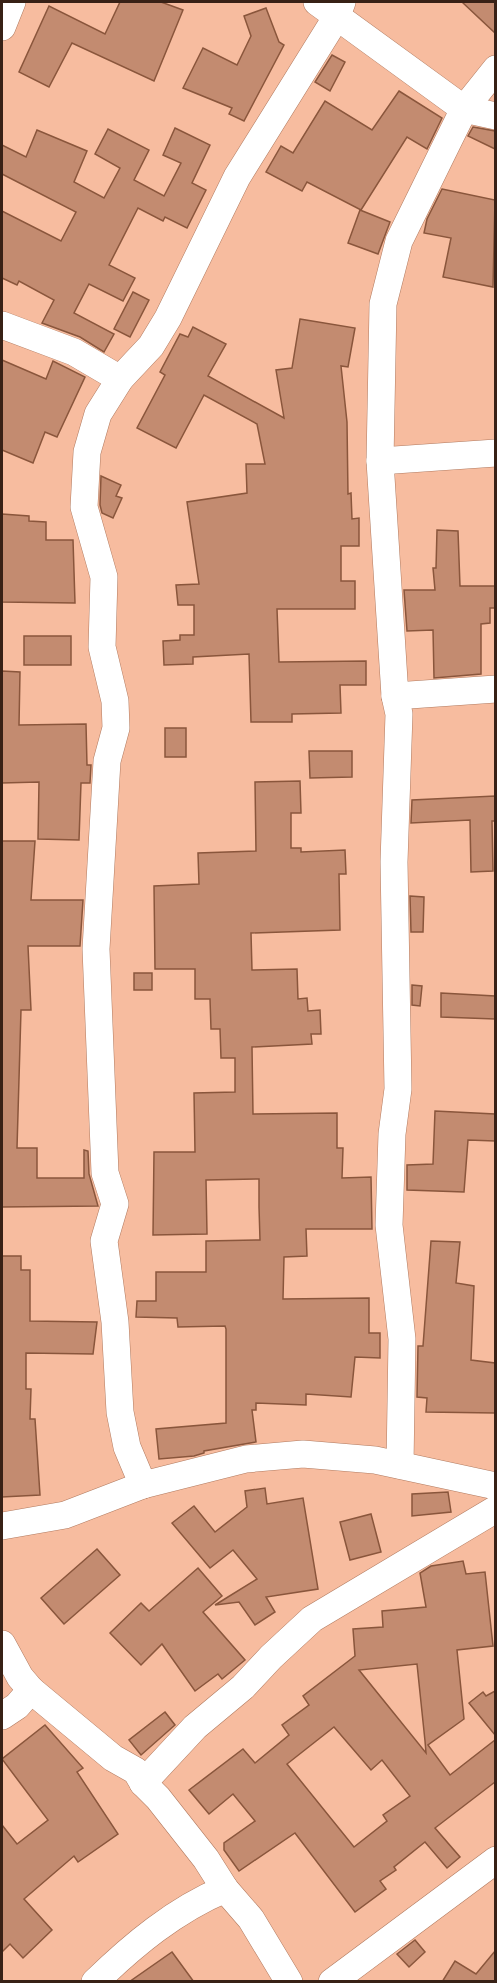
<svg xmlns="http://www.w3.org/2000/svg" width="497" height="1983" font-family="'Work Sans',sans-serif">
  <rect width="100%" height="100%" fill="#f7bc9f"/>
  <g fill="#c38b70" stroke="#8a563c" stroke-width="1.5" fill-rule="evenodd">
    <polygon points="120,2 161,2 183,10 154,81 72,43 49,87 19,72 49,6 105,34"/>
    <polygon points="462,2 495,2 495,33"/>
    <polygon points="266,8 279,42 284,45 244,121 229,114 232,108 183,88 203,48 237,65 251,36 244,16"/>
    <polygon points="332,55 345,62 330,91 315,82"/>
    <polygon points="399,91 442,118 427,149 407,137 361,210 307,182 302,191 266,172 281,146 293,153 325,101 372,130"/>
    <polygon points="473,127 495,131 495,149 468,136"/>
    <polygon points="175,128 210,145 192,183 206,190 187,228 165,217 163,221 138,208 109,265 135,278 123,301 89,284 74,313 114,334 104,352 80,337 42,323 54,300 19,281 17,285 2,278 2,211 61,241 76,212 2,174 2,145 26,157 37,130 87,151 74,182 104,198 120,168 95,154 108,129 149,150 134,180 164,196 181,163 163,155"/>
    <polygon points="442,189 495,200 493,287 443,277 451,238 424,233 427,219"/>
    <polygon points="360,210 390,222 378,254 348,243"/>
    <polygon points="133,292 149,300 130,337 114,329"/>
    <polygon points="300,319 355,328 348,367 341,366 347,422 348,494 351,493 352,519 359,518 359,546 341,546 341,581 355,581 355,609 277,609 279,662 366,661 366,685 340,685 341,713 292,714 292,722 251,722 249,654 193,657 193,664 164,665 163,641 180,640 180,635 194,635 194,605 178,605 176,585 199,584 187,502 247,493 246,464 265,464 257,424 204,395 176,448 137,428 165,375 160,372 180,334 188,337 193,327 226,344 208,376 284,418 276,370 292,368"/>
    <polygon points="2,360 46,379 53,361 85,377 57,437 45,432 33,463 2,450"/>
    <polygon points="101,476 121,485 116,496 122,498 113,518 102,513 100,505"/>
    <polygon points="2,514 29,516 29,521 46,522 46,540 73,540 75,603 2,602"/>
    <polygon points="437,530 458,531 460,586 495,586 495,608 490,608 490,623 481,624 481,674 434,678 433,630 407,631 404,590 435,590 433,568 436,568"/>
    <rect x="24" y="636" width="47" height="29"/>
    <polygon points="2,671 20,672 19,725 86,724 87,765 91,765 90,783 81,783 79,840 38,839 39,782 2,783"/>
    <rect x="165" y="728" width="21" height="29"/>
    <polygon points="309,751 352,751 352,777 310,778"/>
    <polygon points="300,781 301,813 291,813 291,848 301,848 301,852 345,850 346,874 339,874 340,930 251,933 252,970 297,969 298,999 307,998 308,1011 320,1010 321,1034 311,1034 312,1044 252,1047 253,1114 337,1113 337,1148 343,1148 342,1178 371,1177 372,1229 306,1229 307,1256 284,1257 283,1299 369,1298 369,1333 380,1333 380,1358 355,1357 351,1397 306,1394 306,1405 256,1403 256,1410 252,1410 256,1442 204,1451 204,1453 194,1456 159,1459 156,1429 226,1423 226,1329 225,1326 178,1327 177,1318 136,1317 137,1301 156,1301 156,1272 206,1272 206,1241 260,1240 259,1207 259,1179 206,1180 207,1234 153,1235 154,1152 195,1152 194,1093 235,1092 235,1058 221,1058 220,1029 211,1029 210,999 195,999 195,969 155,969 154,886 199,884 198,853 256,851 255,782"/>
    <polygon points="495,796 495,821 492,821 493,871 471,872 470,820 411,823 412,800"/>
    <polygon points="2,841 35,841 31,900 83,900 80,946 28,946 31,1010 21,1010 17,1148 37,1148 37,1178 84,1178 84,1150 88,1151 89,1174 98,1206 2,1207"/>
    <polygon points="410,896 424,897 423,932 411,932"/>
    <rect x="134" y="973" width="18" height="17"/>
    <polygon points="412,985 422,986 420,1006 412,1005"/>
    <polygon points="441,993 495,996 495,1019 441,1017"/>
    <polygon points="435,1111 495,1114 495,1141 468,1140 464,1192 407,1190 407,1165 433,1164"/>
    <polygon points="431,1241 460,1242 456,1283 474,1286 471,1360 495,1363 495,1413 426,1412 427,1398 417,1397 418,1346 423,1346"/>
    <polygon points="2,1256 21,1256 21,1270 30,1270 30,1321 97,1322 93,1354 26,1353 26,1389 31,1389 30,1419 35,1419 40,1495 2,1497"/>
    <polygon points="265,1488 267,1504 303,1498 318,1589 266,1597 275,1612 255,1625 239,1602 215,1605 257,1579 233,1550 210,1568 172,1523 194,1506 215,1532 247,1507 245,1491"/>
    <polygon points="448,1492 451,1512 412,1516 412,1494"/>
    <polygon points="371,1514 381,1552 350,1560 340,1522"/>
    <polygon points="97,1549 120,1575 64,1624 41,1598"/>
    <path d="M463 1561 466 1574 485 1572 493 1646 457 1650 464 1719 428 1745 450 1775 495 1740V1782L435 1828 460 1857 447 1868 425 1842 394 1867 396 1870 380 1881 386 1889 355 1912 295 1833 239 1871 224 1850V1843L255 1821 233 1794 209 1814 189 1790 243 1749 255 1763 289 1735 282 1725 309 1705 303 1696 355 1656 353 1629 383 1627 382 1611 426 1607 420 1573 431 1566ZM417 1664 425 1741 426 1753 359 1670ZM334 1727 371 1770 382 1760 410 1796 383 1815 387 1821 354 1847 287 1764Z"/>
    <polygon points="198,1568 222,1596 203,1612 245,1660 222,1679 218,1674 195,1691 162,1644 141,1665 110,1633 141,1603 149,1611"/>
    <polygon points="495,1691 495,1735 469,1703 483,1692 486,1696"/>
    <polygon points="165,1712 175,1725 141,1755 129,1740"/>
    <polygon points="45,1725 83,1768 77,1772 118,1834 78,1862 74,1856 24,1899 52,1930 23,1958 10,1944 2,1952 2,1825 17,1844 48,1820 2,1759"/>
    <polygon points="415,1940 425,1952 409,1967 397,1954"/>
    <polygon points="495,1951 495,1982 442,1982 455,1961 476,1974"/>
    <polygon points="172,1952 194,1982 129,1982"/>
  </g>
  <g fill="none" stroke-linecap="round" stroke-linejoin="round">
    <g stroke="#b17a5f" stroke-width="28">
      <g id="minor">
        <polyline points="317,2 464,109 496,116"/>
        <polyline points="2,27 12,2"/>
        <polyline points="2,325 74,352 120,379"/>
        <polyline points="380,461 496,453"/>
        <polyline points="395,696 380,461 383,304 399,241 464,109 496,69"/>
        <polyline points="400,1465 402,1339 389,1225 392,1134 398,1089 394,862 399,714 395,696 496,689"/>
        <polyline points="143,1485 127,1447 120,1412 115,1322 104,1241 115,1204 105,1173 96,949 107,761 116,728 115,701 102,647 104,577 84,507 87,452 98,414 120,379 151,346 168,318 237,177 336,18 342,2"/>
        <polyline points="2,1526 65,1515 143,1485 246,1459 303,1454 375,1460 496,1486"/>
        <polyline points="2,1644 20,1677 31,1690 113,1758 136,1771 143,1783 158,1798 206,1859 225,1889 251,1919 289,1982"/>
        <polyline points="2,1716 17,1706 31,1690"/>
        <polyline points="143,1783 195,1727 243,1687 271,1657 312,1619 496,1509"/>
        <path d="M95 1982C133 1945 175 1910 225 1889"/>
        <polyline points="332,1982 496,1860"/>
      </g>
    </g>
    <use href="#minor" stroke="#fff" stroke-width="27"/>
  </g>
  <rect width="497" height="1983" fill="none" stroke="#382116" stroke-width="6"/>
</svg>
